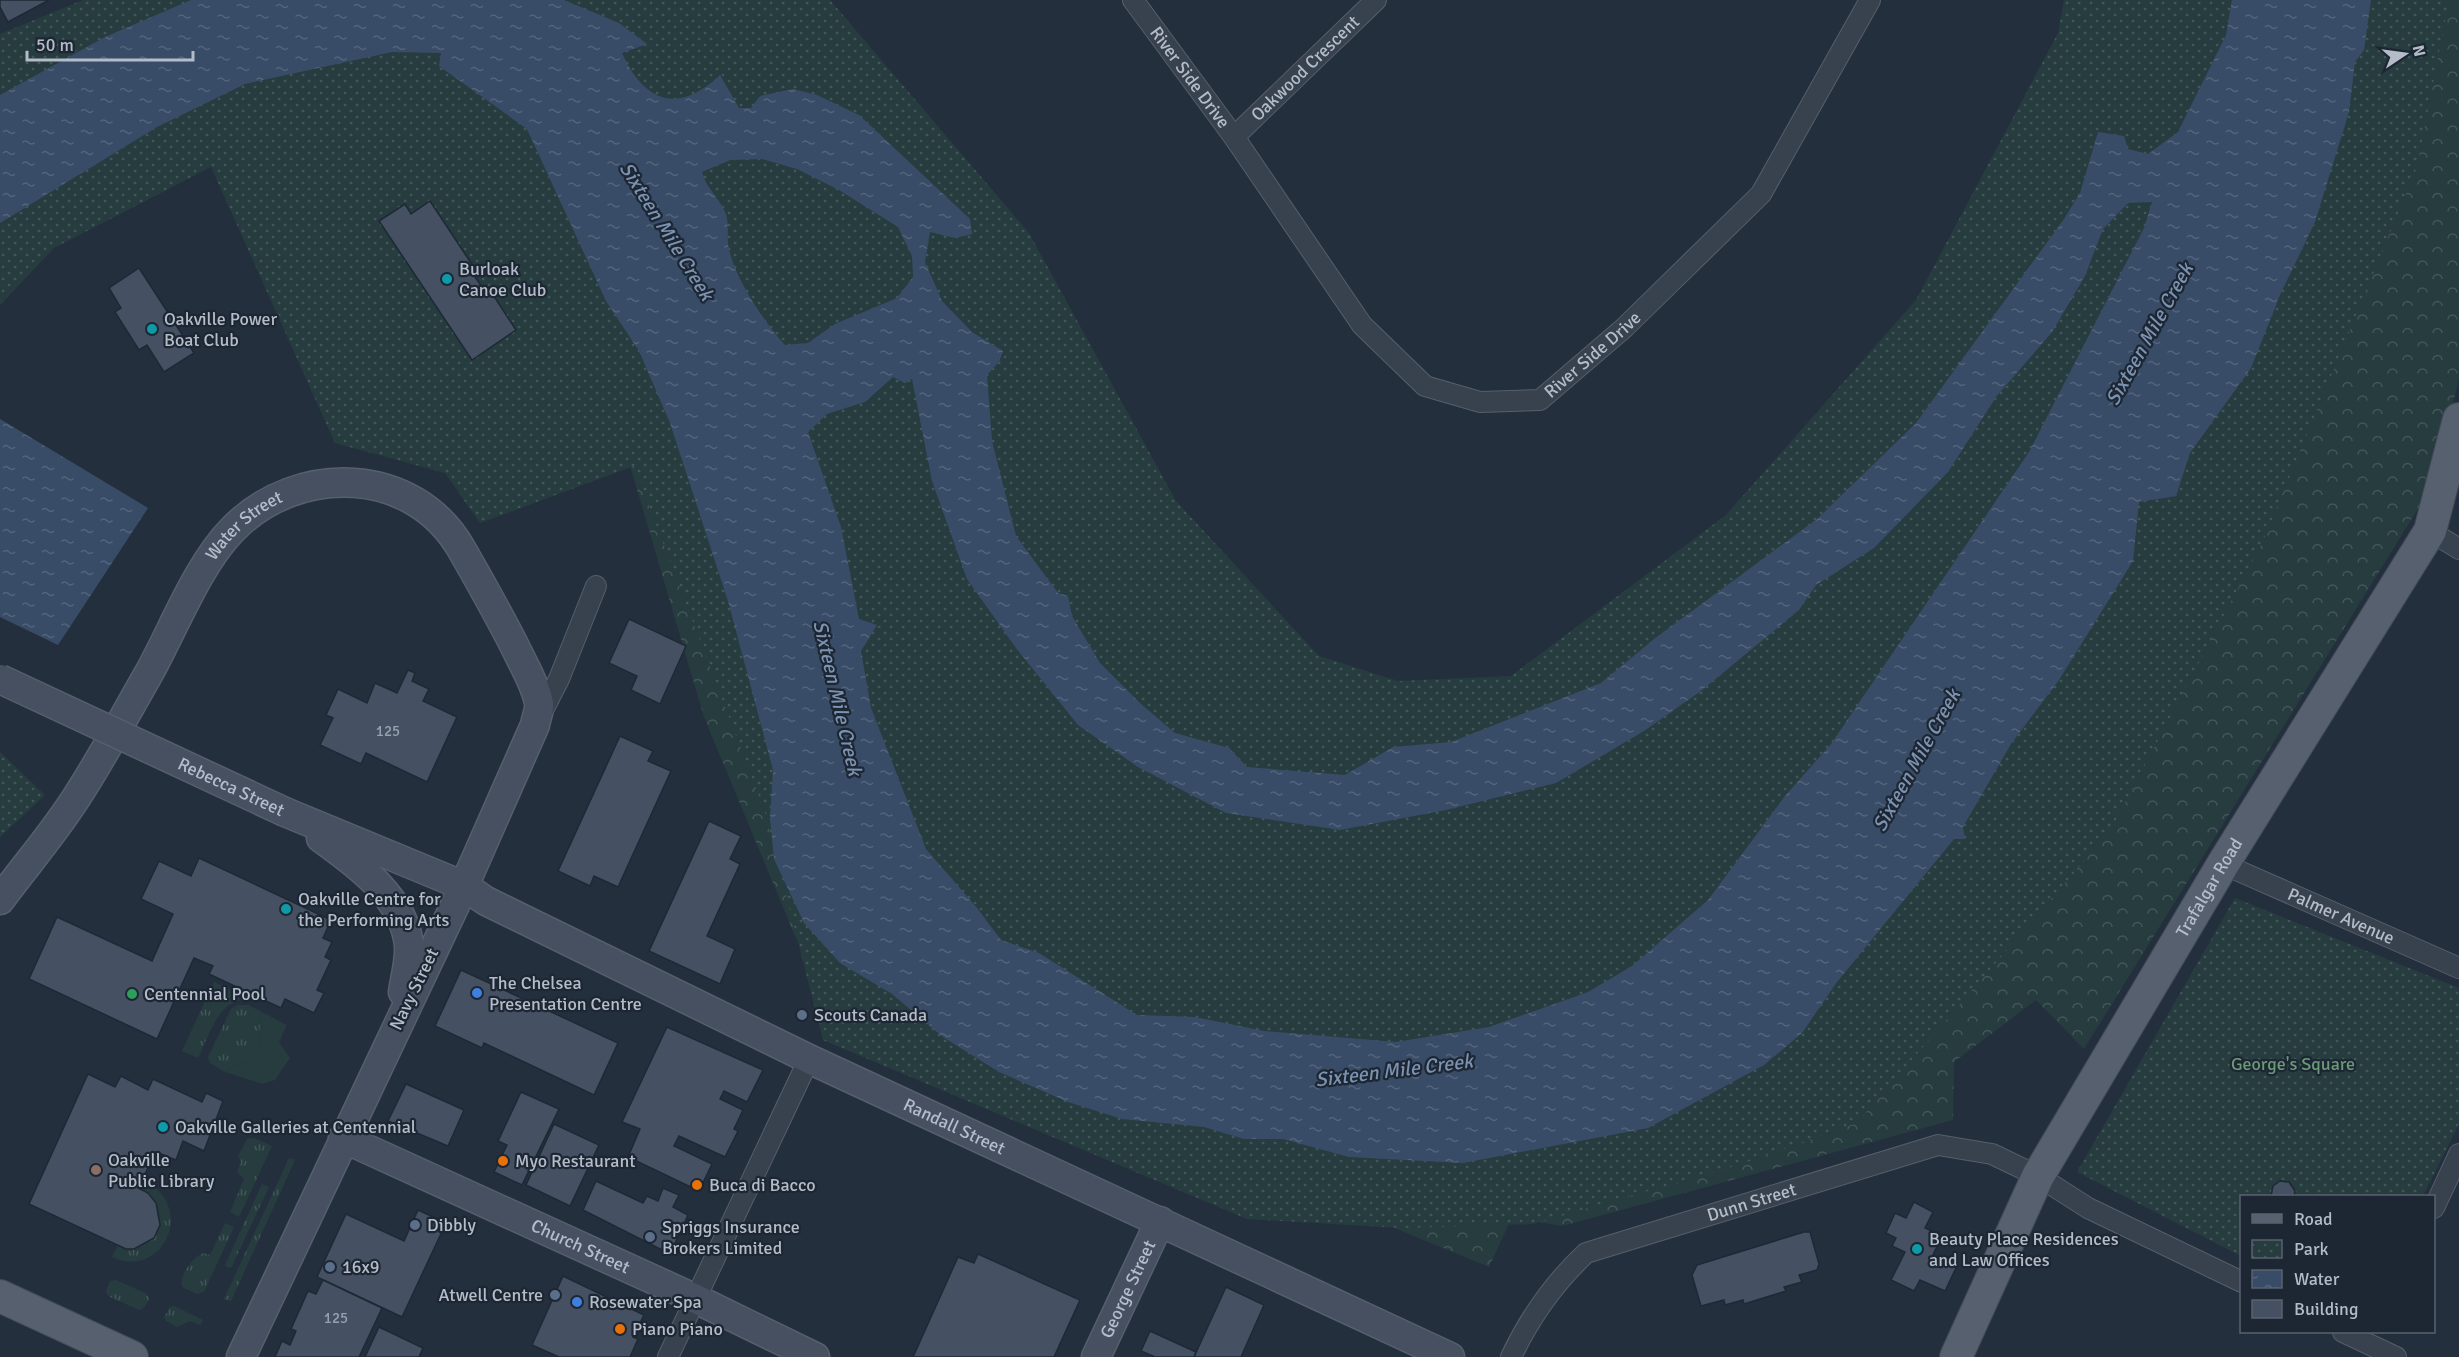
<svg xmlns="http://www.w3.org/2000/svg" width="2459" height="1357" font-family="Signika,sans-serif">
  <defs>
    <pattern id="grass-tufts" width="24" height="20" patternUnits="userSpaceOnUse" patternTransform="scale(1.5)"><rect width="24" height="20" fill="#263c3f"/><path d="M3 7l-1-3M5 7V3M7 7l1-3M15 17l-1-3M17 17v-4M19 17l1-3" fill="none" stroke="#435659"/></pattern>
    <pattern id="forest-crowns" width="20" height="18" patternUnits="userSpaceOnUse" patternTransform="scale(1.5)"><rect width="20" height="18" fill="#263c3f"/><path d="M2 6a3 3 0 1 1 6 0M12 15a3 3 0 1 1 6 0" fill="none" stroke="#435659"/></pattern>
    <pattern id="park-dots" width="8" height="8" patternUnits="userSpaceOnUse" patternTransform="scale(1.5)"><rect width="8" height="8" fill="#263c3f"/><path d="M2 2h.1M6 6h.1" fill="none" stroke="#435659" stroke-width="1.8" stroke-linecap="round"/></pattern>
    <pattern id="water-ripples" width="26" height="14" patternUnits="userSpaceOnUse" patternTransform="scale(1.5)"><rect width="26" height="14" fill="#394c67"/><path d="M2 4q2-2 4 0t4 0M15 11q2-2 4 0t4 0" fill="none" stroke="#53647b"/></pattern>
  </defs>
  <rect width="100%" height="100%" fill="#242f3e"/>
  <g fill="url(#grass-tufts)">
    <path d="M214 982 250 999C219 997 210 1034 198 1058L182 1051Z"/>
    <path d="M238 1005H248L262 1012C258 1026 261 1038 259 1053 248 1063 237 1063 225 1072L210 1063 208 1057 231 1009Z"/>
    <polygon points="254,1138 272,1146 239,1217 230,1212 244,1179 237,1172 241,1162 238,1156 247,1139"/>
    <polygon points="289,1158 295,1160 231,1301 224,1299"/>
    <path d="M143 1179C199 1209 161 1280 112 1257L118 1245C136 1249 146 1247 158 1232 163 1212 157 1198 138 1188Z"/>
    <polygon points="262,1184 269,1187 231,1268 225,1265"/>
    <path d="M225 1223 234 1227 204 1292 197 1294 182 1287C179 1274 193 1258 203 1253L210 1255Z"/>
    <polygon points="116,1280 147,1294 149,1299 144,1308 139,1310 108,1296 106,1291 110,1281"/>
    <polygon points="174,1306 203,1320 200,1325 190,1321 177,1327 166,1321 164,1317 170,1307"/>
  </g>
  <polygon fill="url(#forest-crowns)" points="2382,0 2459,0 2459,379 2432,486 2084,1049 2036,1000 1954,1062 1953,1120 1562,1226 1512,1217 1489,1267 1235,1162 872,1048 795,936 704,717 626,452 1073,1080"/>
  <g fill="url(#park-dots)">
    <polygon points="83,0 830,0 1029,233 1176,501 1319,656 1398,681 1511,676 1726,515 1916,300 2058,33 2064,0 2449,0 2417,167 2263,541 2110,831 1857,1123 1738,1165 1533,1224 1401,1228 1247,1219 823,1040 765,812 634,466 480,523 445,473 335,443 211,167 54,248 0,305 0,34"/>
    <polygon points="0,752 45,795 0,837"/>
    <polygon points="2235,898 2459,988 2459,1124 2423,1196 2242,1196 2241,1256 2077,1172"/>
  </g>
  <path fill="#263c3f" d="M262 1012 287 1025 279 1042 290 1058 275 1080 262 1084 225 1072C237 1063 248 1063 259 1053 261 1038 258 1026 262 1012Z"/>
  <g fill="url(#water-ripples)" fill-rule="evenodd">
    <path d="M191 0H564L619 23 647 44 622 53C644 102 678 115 720 75L739 108H751L760 96 793 89 817 95 859 115 970 219 972 234 955 238 930 232 925 262 942 301 972 332 1003 351 999 362 987 375 992 441 1016 536 1058 593 1068 596 1072 616 1100 663 1140 703 1175 733 1229 748 1247 767 1345 775 1393 747 1451 742 1601 683 1654 639 1817 519 1916 423 2064 219 2080 193 2098 132 2124 136 2128 149 2148 154 2178 132 2226 35 2232 0H2371L2364 50 2355 62 2349 112 2315 222 2280 295 2251 368 2190 453 2176 496 2139 502 2133 561 2059 680 2011 744 1963 827 1965 839H1954L1837 982 1802 1033 1764 1065 1648 1128 1463 1163 1349 1157 1283 1139H1244L1204 1127 1122 1119 1068 1102 999 1072 943 1037 892 994 840 963 804 923 774 859 770 818 773 770 728 601 670 423 639 351 606 301 527 129 439 66 441 53 392 52 245 84 157 127 0 223V95L105 37ZM762 159 797 169 839 190 898 227 912 256 913 277 897 298 835 324 808 343 785 345C765 323 735 279 729 249 726 238 730 223 725 212 719 198 706 188 702 172L730 160ZM2152 202 2144 228 2029 452 1831 744 1785 796 1708 900 1632 966 1588 992 1489 1027 1396 1042 1264 1031 1195 1017 1137 1015 1039 953 1001 940 977 908 926 849 871 708 861 651 877 625 859 619 841 527 808 432 827 414 865 402 893 377 905 383 912 379 932 481 967 579 1016 648 1078 725 1138 767 1226 813 1340 830 1446 810 1556 783 1644 731 1701 691 1799 610 1816 585 1874 548 1948 472 1996 397 2052 332 2085 276 2103 229 2128 203Z"/>
    <polygon points="0,419 148,508 58,645 0,617"/>
  </g>
  <g fill="#455162" stroke="#1f2835" stroke-width="1.5">
    <polygon points="0,0 49,0 8,22 0,7"/>
    <polygon points="430,201 475,269 471,271 484,290 488,287 516,330 472,360 379,221 405,204 411,214"/>
    <polygon points="139,268 194,353 164,372 147,345 139,350 115,312 121,308 109,288"/>
    <polygon points="629,619 686,646 660,704 631,690 637,676 609,663"/>
    <polygon points="408,670 415,673 412,681 429,689 423,701 457,717 427,782 366,753 361,764 320,745 333,718 326,715 338,689 367,703 375,683 397,693"/>
    <polygon points="620,736 653,751 648,761 671,771 618,887 594,876 590,886 558,871"/>
    <polygon points="709,821 741,836 730,859 740,864 707,936 735,949 720,984 649,951"/>
    <polygon points="199,858 331,920 323,938 332,942 325,957 331,960 317,990 324,993 314,1013 285,999 281,1008 209,974 213,966 194,958 157,1039 29,979 57,917 152,961 173,914 141,899 159,861 191,876"/>
    <polygon points="461,970 618,1043 594,1095 484,1043 482,1048 435,1026"/>
    <polygon points="667,1027 763,1070 747,1102 724,1091 720,1099 743,1110 734,1129 738,1131 725,1157 679,1136 674,1146 712,1164 699,1191 628,1157 640,1129 622,1122"/>
    <polygon points="88,1074 115,1087 121,1076 148,1090 153,1079 202,1102 206,1093 223,1101 204,1151 183,1141 176,1160 156,1152 138,1188 148,1193 156,1203 160,1225 154,1238 134,1249 126,1249 29,1204"/>
    <polygon points="406,1084 464,1110 448,1146 388,1121"/>
    <polygon points="521,1092 559,1109 522,1185 494,1172 507,1145 498,1141"/>
    <polygon points="554,1124 599,1145 570,1206 526,1185"/>
    <polygon points="596,1181 643,1203 647,1196 658,1201 663,1188 679,1195 673,1207 688,1215 670,1254 583,1210"/>
    <polygon points="2280,1181 2289,1182 2295,1191 2294,1196 2271,1196 2273,1186"/>
    <polygon points="1914,1202 1933,1212 1925,1228 1942,1236 1933,1255 1957,1266 1945,1291 1920,1280 1914,1291 1891,1280 1905,1252 1892,1246 1896,1238 1886,1233 1895,1213 1906,1218"/>
    <polygon points="418,1210 446,1223 402,1317 317,1277 346,1214 404,1241"/>
    <polygon points="1804,1232 1810,1232 1819,1264 1817,1270 1799,1275 1802,1282 1784,1287 1786,1291 1744,1304 1743,1300 1725,1305 1724,1300 1701,1306 1692,1275 1697,1265"/>
    <polygon points="978,1254 1080,1300 1054,1357 913,1357 958,1257 974,1263"/>
    <polygon points="563,1276 644,1315 633,1337 638,1339 630,1357 559,1357 532,1345"/>
    <polygon points="323,1280 382,1308 359,1357 275,1357 282,1341 290,1345 296,1331 291,1329 308,1291 316,1294"/>
    <polygon points="1226,1287 1264,1305 1241,1357 1194,1357"/>
    <polygon points="379,1327 423,1348 419,1357 365,1357"/>
    <polygon points="1150,1331 1196,1352 1194,1357 1155,1357 1141,1351"/>
  </g>
  <g fill="none" stroke-linecap="round" stroke-linejoin="round">
    <g stroke="#565f6c" stroke-width="22">
      <g id="street">
        <path id="s1" d="M1133 0 1234 137 1362 325 1425 386 1480 402 1540 400 1624 328 1761 194 1870 0"/>
        <path id="s2" d="M1234 137 1376 0"/>
        <polyline points="2430,531 2459,549"/>
        <polyline points="540,716 559,679 596,586"/>
        <path id="s3" d="M2223 864 2459 968"/>
        <polyline points="2434,1208 2459,1154"/>
        <polyline points="2343,1332 2396,1357"/>
        <polyline points="668,1357 809,1059"/>
        <path id="s4" d="M1511 1357C1529 1319 1555 1282 1586 1253L1938 1145 1992 1154 2038 1176 2088 1208 2242 1282"/>
      </g>
    </g>
    <g stroke="#565f6c" stroke-width="31">
      <g id="secondary">
        <path id="s5" d="M285 812 464 886 486 901 809 1059 1450 1357"/>
        <path d="M321 838C357 864 405 898 409 946 410 961 405 978 403 992"/>
        <path id="s6" d="M0 900C25 866 53 834 76 798 102 758 125 715 149 673 173 630 198 564 233 529 298 463 414 465 462 550 482 585 502 620 520 657 527 671 536 687 539 703 540 710 536 718 535 725L464 886 241 1357"/>
        <path id="s7" d="M343 1138 696 1299 815 1357"/>
        <path id="s8" d="M1096 1357 1160 1221"/>
      </g>
    </g>
    <g stroke="#414a57" stroke-width="34">
      <g id="primary">
        <polyline points="0,1296 132,1357"/>
        <path id="s9" d="M1956 1357 2038 1176 2223 864 2430 531 2459 419"/>
      </g>
    </g>
    <use href="#street" stroke="#38414e" stroke-width="20"/>
    <use href="#secondary" stroke="#465061" stroke-width="28"/>
    <use href="#primary" stroke="#56606e" stroke-width="32"/>
    <g stroke="#565f6c" stroke-width="31" stroke-linecap="butt">
      <g id="secondary-bridge">
        <path id="s10" d="M0 679 285 812"/>
      </g>
    </g>
    <use href="#secondary-bridge" stroke="#465061" stroke-width="28"/>
  </g>
  <g fill="#0f9aa8" stroke="#1d2633" stroke-width="2">
    <circle cx="447" cy="279" r="6"/>
    <circle cx="152" cy="329" r="6"/>
    <circle cx="286" cy="909" r="6"/>
    <circle cx="163" cy="1127" r="6"/>
    <circle cx="1917" cy="1249" r="6"/>
  </g>
  <g fill="#3f7fe0" stroke="#1d2633" stroke-width="2">
    <circle cx="477" cy="993" r="6"/>
    <circle cx="577" cy="1302" r="6"/>
  </g>
  <circle fill="#2e9e5b" stroke="#1d2633" stroke-width="2" cx="132" cy="994" r="6"/>
  <g fill="#5c6f8a" stroke="#1d2633" stroke-width="2">
    <circle cx="802" cy="1015" r="6"/>
    <circle cx="415" cy="1225" r="6"/>
    <circle cx="650" cy="1237" r="6"/>
    <circle cx="330" cy="1267" r="6"/>
    <circle cx="555" cy="1295" r="6"/>
  </g>
  <g fill="#e8710a" stroke="#1d2633" stroke-width="2">
    <circle cx="503" cy="1161" r="6"/>
    <circle cx="697" cy="1185" r="6"/>
    <circle cx="620" cy="1329" r="6"/>
  </g>
  <circle fill="#8d6e63" stroke="#1d2633" stroke-width="2" cx="96" cy="1170" r="6"/>
  <g text-anchor="middle" stroke-width="4.5" stroke-linejoin="round" paint-order="stroke">
    <g font-size="15" fill="#98a1af">
      <text x="388" y="736">125</text>
      <text x="336" y="1323">125</text>
    </g>
    <g font-size="18" fill="#b4bcc9" stroke="#1d2633">
      <text dy="6" stroke="none"><textPath href="#s2" startOffset="99">Oakwood Crescent</textPath></text>
      <text dy="6" stroke="none"><textPath href="#s1" startOffset="96">River Side Drive</textPath></text>
      <text dy="6" stroke="none"><textPath href="#s1" startOffset="672">River Side Drive</textPath></text>
      <text dy="6" stroke="none"><textPath href="#s6" startOffset="450">Water Street</textPath></text>
      <text dy="6" stroke="none"><textPath href="#s10" startOffset="255">Rebecca Street</textPath></text>
      <text dy="6" stroke="none"><textPath href="#s9" startOffset="534">Trafalgar Road</textPath></text>
      <text dy="6" stroke="none"><textPath href="#s3" startOffset="129">Palmer Avenue</textPath></text>
      <text transform="translate(414 989) rotate(-64)" y="6">Navy Street</text>
      <text dy="6" stroke="none"><textPath href="#s5" startOffset="740">Randall Street</textPath></text>
      <text dy="6" stroke="none"><textPath href="#s4" startOffset="302">Dunn Street</textPath></text>
      <text dy="6" stroke="none"><textPath href="#s7" startOffset="261">Church Street</textPath></text>
      <text dy="6" stroke="none"><textPath href="#s8" startOffset="75">George Street</textPath></text>
    </g>
    <g font-size="18" fill="#b4bcc9" stroke="#1d2633" text-anchor="start">
      <text x="459" y="275">Burloak<tspan x="459" dy="21">Canoe Club</tspan></text>
      <text x="164" y="325">Oakville Power<tspan x="164" dy="21">Boat Club</tspan></text>
      <text x="298" y="905">Oakville Centre for<tspan x="298" dy="21">the Performing Arts</tspan></text>
      <text x="489" y="989">The Chelsea<tspan x="489" dy="21">Presentation Centre</tspan></text>
      <text x="144" y="1000">Centennial Pool</text>
      <text x="814" y="1021">Scouts Canada</text>
      <text x="175" y="1133">Oakville Galleries at Centennial</text>
      <text x="108" y="1166">Oakville<tspan x="108" dy="21">Public Library</tspan></text>
      <text x="515" y="1167">Myo Restaurant</text>
      <text x="709" y="1191">Buca di Bacco</text>
      <text x="427" y="1231">Dibbly</text>
      <text x="662" y="1233">Spriggs Insurance<tspan x="662" dy="21">Brokers Limited</tspan></text>
      <text x="1929" y="1245">Beauty Place Residences<tspan x="1929" dy="21">and Law Offices</tspan></text>
      <text x="342" y="1273">16x9</text>
      <text x="543" y="1301" text-anchor="end">Atwell Centre</text>
      <text x="589" y="1308">Rosewater Spa</text>
      <text x="632" y="1335">Piano Piano</text>
    </g>
    <g font-size="18" fill="#6b9a76" stroke="#1d2633">
      <text x="2293" y="1070">George's Square</text>
    </g>
    <g font-size="20" font-style="italic" fill="#7c92b1" stroke="#1d2633">
      <text transform="translate(667 231) rotate(58)" y="7">Sixteen Mile Creek</text>
      <text transform="translate(2149 334) rotate(-61)" y="7">Sixteen Mile Creek</text>
      <text transform="translate(838 698) rotate(77)" y="7">Sixteen Mile Creek</text>
      <text transform="translate(1916 760) rotate(-61)" y="7">Sixteen Mile Creek</text>
      <text transform="translate(1394 1070) rotate(-7)" y="7">Sixteen Mile Creek</text>
    </g>
  </g>
  <rect x="2240" y="1195" width="195" height="138" fill="#1d2633" stroke="#59626f" stroke-width="1.5"/>
  <rect x="2252" y="1214" width="30" height="9" fill="#56606e" stroke="#59626f" stroke-width="1.5"/>
  <text x="2294" y="1225" font-size="18" fill="#b4bcc9">Road</text>
  <rect x="2252" y="1240" width="30" height="18" fill="url(#park-dots)" stroke="#59626f" stroke-width="1.5"/>
  <text x="2294" y="1255" font-size="18" fill="#b4bcc9">Park</text>
  <rect x="2252" y="1270" width="30" height="18" fill="url(#water-ripples)" stroke="#59626f" stroke-width="1.5"/>
  <text x="2294" y="1285" font-size="18" fill="#b4bcc9">Water</text>
  <rect x="2252" y="1300" width="30" height="18" fill="#455162" stroke="#59626f" stroke-width="1.5"/>
  <text x="2294" y="1315" font-size="18" fill="#b4bcc9">Building</text>
  <g transform="translate(2405 54) rotate(77)" stroke="#1d2633" stroke-width="4.5" paint-order="stroke">
  <path d="M0-4.5L10 22L0 15L-10 22Z" fill="#b4bcc9"/>
  <text y="-9" font-size="16" font-weight="bold" text-anchor="middle" fill="#b4bcc9">N</text>
  </g>
  <path d="M27 51v9h166v-9" fill="none" stroke="#b4bcc9" stroke-width="3"/>
  <text x="36" y="51" font-size="18" fill="#b4bcc9" stroke="#1d2633" stroke-width="4.5" paint-order="stroke">50 m</text>
</svg>
